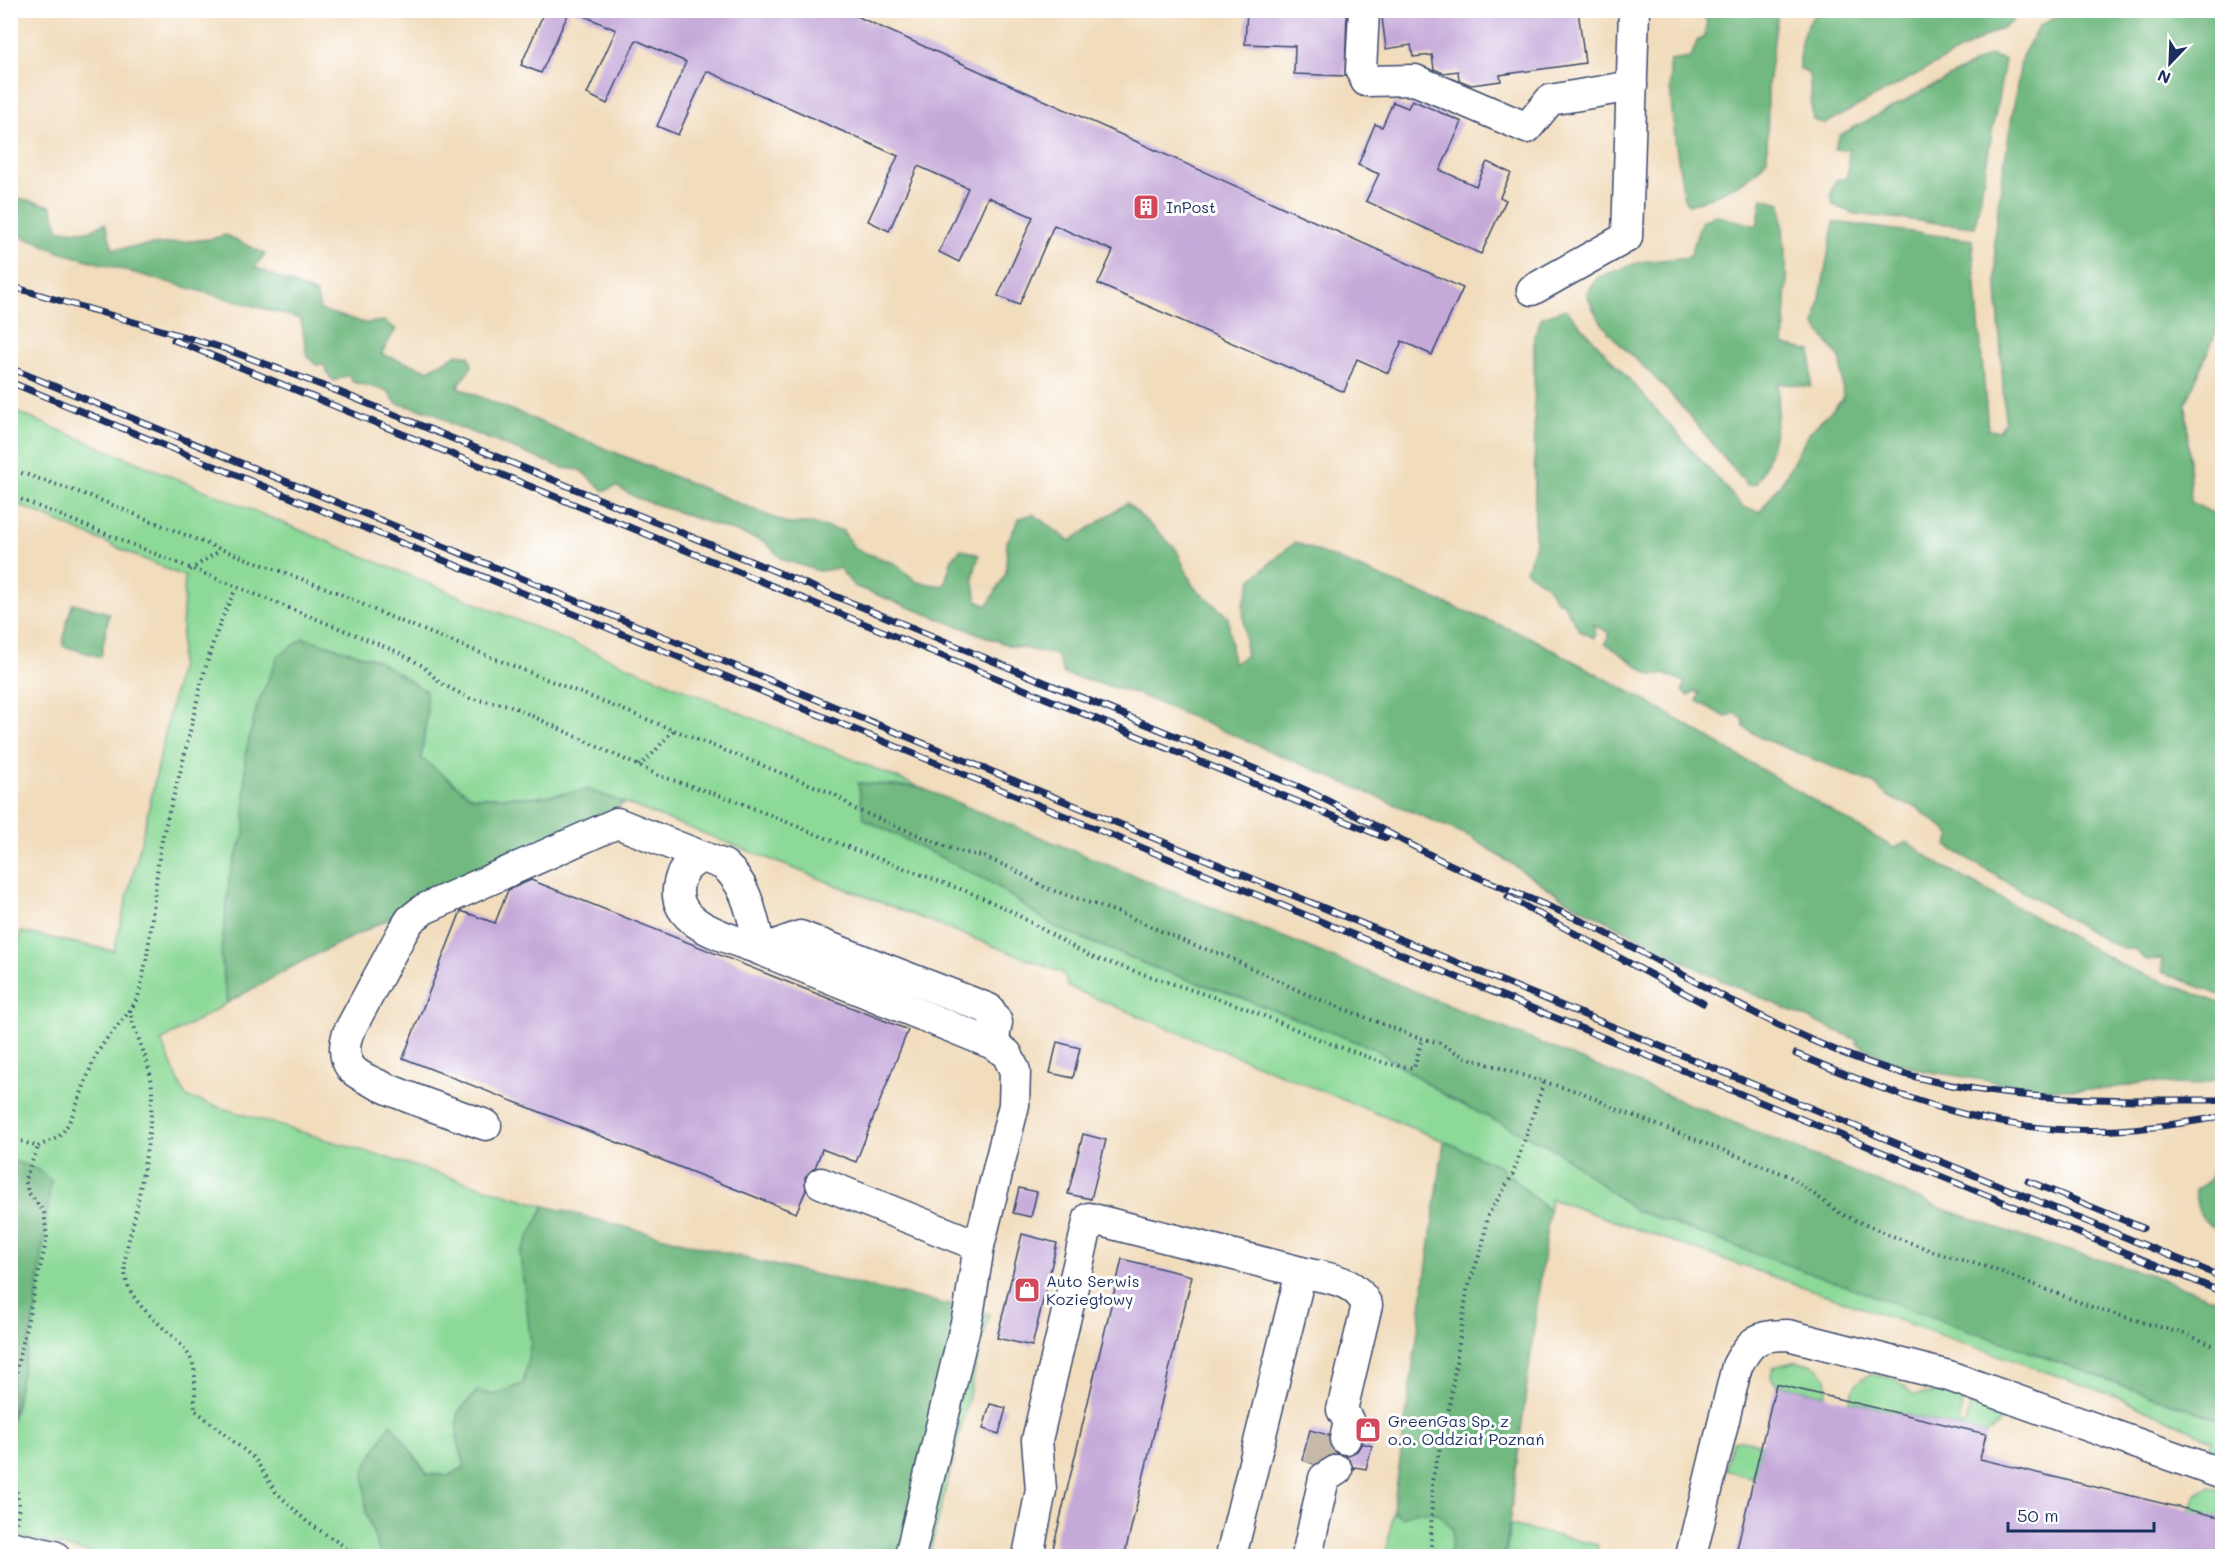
<svg xmlns="http://www.w3.org/2000/svg" width="2233" height="1567" font-family="Mali,sans-serif">
  <rect width="100%" height="100%" fill="#fff"/>
  <filter id="ink" filterUnits="userSpaceOnUse"><feTurbulence type="fractalNoise" baseFrequency=".0167" numOctaves="2"/><feDisplacementMap in="SourceGraphic" scale="12" xChannelSelector="R" yChannelSelector="G"/><feConvolveMatrix kernelMatrix="1 2 1 2 8 2 1 2 1" color-interpolation-filters="sRGB"/></filter>
  <filter id="wash" filterUnits="userSpaceOnUse"><feTurbulence type="fractalNoise" baseFrequency=".008" numOctaves="4" result="noise"/><feDisplacementMap in="SourceGraphic" scale="24" xChannelSelector="R" yChannelSelector="G"/><feGaussianBlur stdDeviation="1.35" result="paint"/><feColorMatrix in="noise" values="0 0 0 0 0 0 0 0 0 0 0 0 0 0 0 0 0 1.4 0 .05"/><feComposite in="paint" operator="in"/></filter>
  <g filter="url(#wash)">
    <rect width="100%" height="100%" fill="#f1dcbb"/>
    <g fill="#8cd998" stroke="#54847b" stroke-width="1.5">
      <polygon points="11,410 919,787 858,783 990,882 1055,927 1158,969 1234,995 1375,1049 1451,1099 1556,1150 1635,1210 2222,1421 2222,1466 2205,1459 2212,1440 2121,1398 1551,1199 1549,1211 1499,1166 1444,1141 1068,987 1063,973 625,803 589,790 537,797 472,797 421,758 427,715 257,706 245,756 245,832 230,873 221,956 227,1003 161,1041 186,1097 545,1206 520,1254 531,1343 523,1384 494,1395 477,1391 458,1412 457,1437 465,1467 448,1476 427,1474 391,1424 366,1513 381,1556 104,1556 11,1535 11,1422 17,1402 39,1170 11,1160 11,977 21,932 114,951 146,821 180,665 185,577 15,503 11,504"/>
      <polygon points="981,1312 989,1314 929,1556 920,1556"/>
      <path d="M1797 1361C1817 1364 1832 1373 1825 1395L1776 1384C1770 1378 1770 1374 1774 1367Z"/>
      <path d="M1873 1374 1895 1379 1914 1395 1947 1391 1963 1395 1959 1424 1966 1425 1972 1397 1990 1405 2000 1419 1997 1426 1986 1434 1849 1401C1854 1387 1858 1377 1873 1374Z"/>
      <polygon points="1741,1440 1762,1444 1754,1478 1725,1470 1733,1441"/>
      <polygon points="2209,1487 2222,1491 2222,1518 2190,1511 2196,1495"/>
      <polygon points="1393,1511 1401,1518 1417,1511 1437,1513 1453,1529 1450,1556 1386,1556"/>
      <polygon points="1510,1525 1598,1545 1595,1556 1506,1556"/>
    </g>
    <g fill="#71b980" stroke="#46746f" stroke-width="1.5">
      <path d="M2070 10 2222 11V318L2186 403 2191 502 2222 518V996L2162 972V959L2144 960 2136 949H2124L2099 937 1947 846 1951 836C1941 822 1927 819 1916 806 1900 804 1885 796 1875 784L1761 738 1744 727 1743 719 1735 713 1726 717 1697 701 1699 693 1694 691 1689 696 1682 691 1685 682 1664 674 1651 675 1605 643 1610 633 1592 624 1596 634 1594 638 1580 631 1561 600 1558 602 1546 585 1526 571 1535 543 1534 336 1542 317 1566 309 1743 507 1760 512 1785 477 1809 433 1843 399 1841 360 1815 325 1834 222 1972 240 1988 430 1999 431 2005 421 1994 237 2004 165 2022 56 2039 26Z"/>
      <path d="M1700 11H1778L1768 85 1767 158C1751 185 1718 193 1690 205L1684 198C1677 152 1669 108 1670 61L1691 58 1697 41 1704 37 1707 21 1700 14Z"/>
      <path d="M1815 11V10L2017 11 2011 23 1825 124 1813 120 1809 74 1800 69C1800 55 1799 41 1806 28 1810 21 1813 20 1815 11Z"/>
      <polygon points="1990,55 2005,60 1975,227 1855,214 1833,205 1831,193 1836,180 1847,178 1849,150 1834,149 1840,135"/>
      <path d="M11 196 51 206 59 230 89 231 105 223 113 249 210 239 226 235 265 254 255 267 316 294 320 310 365 323 383 321 396 329 381 354 428 370 458 354 469 356 472 366 457 387C567 434 678 477 788 524L808 523 843 531 855 549 896 564 917 582 944 586 952 559 961 549 979 555 973 577 977 601 987 606 1006 573 1007 542 1020 518 1033 514 1070 541 1127 503 1176 549 1193 586 1228 617 1233 664 1246 655 1243 605 1252 579 1295 542 1529 637 1634 694 1894 848 1907 842 1944 867 2128 968 2222 1004V1077L2196 1085 2147 1082 2106 1089H2041L1925 1071 1886 1059 1856 1043 1857 1040 1712 976 1565 899 1471 837 1135 693 1064 674 1056 655 1008 645 854 586 839 568 819 571 782 559 765 542 637 498 616 486 604 491 580 470 563 468 451 424 435 413 396 403 388 391 353 382 348 375 334 381 327 373 324 364 316 365 307 356 301 319 59 252 36 241 11 234Z"/>
      <path d="M1762 198 1781 203 1787 280 1784 345 1811 351V387L1778 383C1780 417 1773 454 1756 484L1747 485C1720 453 1694 420 1666 389 1639 359 1598 333 1587 293L1598 277 1640 262 1690 257 1701 222 1715 215 1757 226Z"/>
      <polygon points="73,603 109,613 101,657 63,646 66,624"/>
      <polygon points="304,638 377,660 426,691 427,715 421,758 472,797 537,797 589,790 625,803 301,962 227,1003 221,956 230,873 245,832 245,756 257,706 278,656"/>
      <polygon points="858,783 919,787 1941,1208 2023,1237 2152,1275 2222,1302 2222,1421 1635,1210 1556,1150 1451,1099 1375,1049 1234,995 1158,969 1055,927 990,882 864,819"/>
      <polygon points="1444,1141 1499,1166 1549,1211 1505,1556 1450,1556 1453,1529 1437,1513 1417,1511 1401,1518 1393,1511"/>
      <path d="M2222 1146V1230C2201 1227 2196 1209 2195 1190L2209 1181Z"/>
      <polygon points="11,1160 39,1170 51,1181 35,1315 11,1422"/>
      <polygon points="545,1206 760,1262 959,1307 902,1556 381,1556 366,1512 364,1470 391,1423 427,1474 448,1476 465,1467 457,1437 458,1413 477,1391 494,1395 523,1384 531,1343 520,1254"/>
    </g>
    <g id="blocks">
      <g fill="#c4a9d9">
        <polygon points="545,10 570,10 541,73 521,65"/>
        <polygon points="571,10 843,10 1463,288 1432,355 1402,341 1388,373 1357,359 1344,392 1098,284 1113,251 1054,225 1019,305 998,296 1033,217 988,197 959,262 939,252 968,188 918,166 889,231 868,221 898,156 707,71 678,135 657,126 686,62 636,40 607,104 587,94 616,30"/>
        <polygon points="1247,10 1347,10 1345,76 1294,74 1295,46 1245,44"/>
        <polygon points="1381,10 1578,10 1585,63 1500,75 1501,81 1471,85 1459,80 1458,71 1443,73 1434,69 1432,55 1413,57 1411,45 1386,49"/>
        <polygon points="1412,100 1462,122 1440,170 1476,186 1487,162 1511,173 1500,197 1506,200 1481,254 1366,201 1379,174 1358,165 1375,124 1382,127 1393,102 1408,108"/>
        <polygon points="531,880 908,1030 856,1162 822,1149 815,1168 805,1177 806,1190 796,1213 403,1058 461,911 495,923 508,890"/>
        <polygon points="1057,1042 1080,1048 1073,1078 1050,1073"/>
        <polygon points="1083,1134 1106,1140 1091,1199 1068,1194"/>
        <polygon points="1019,1188 1037,1192 1031,1217 1013,1213"/>
        <polygon points="1022,1234 1057,1243 1032,1346 997,1338"/>
        <polygon points="1122,1259 1192,1276 1124,1557 1051,1557"/>
        <polygon points="1776,1384 1986,1434 1980,1459 2223,1518 2223,1557 1735,1557"/>
        <polygon points="990,1404 1006,1408 999,1434 983,1429"/>
        <polygon points="1310,1430 1328,1435 1329,1445 1336,1453 1314,1464 1302,1460"/>
        <polygon points="1362,1443 1372,1446 1366,1469 1355,1467 1354,1469 1346,1456 1357,1451"/>
      </g>
    </g>
  </g>
  <g filter="url(#ink)">
    <use href="#blocks" fill-opacity="0" stroke="#3b496c" stroke-width="1.5"/>
    <g fill="none" stroke-linecap="round" stroke-linejoin="round">
      <polyline stroke="#c6b9a8" stroke-width="30" stroke-dasharray="30 15" stroke-linecap="butt" points="1318,1465 1326,1434"/>
      <g stroke="#3b496c" stroke-width="33">
        <g id="minor">
          <polyline points="1364,10 1361,71 1366,81 1415,80 1527,128 1550,100 1632,86"/>
          <polyline points="1532,290 1627,237 1634,10"/>
          <path d="M702 857C690 863 682 869 679 883 669 926 732 938 761 950L800 936 989 1009 997 1022 993 1044"/>
          <path d="M486 1125C461 1116 363 1084 351 1068 343 1057 344 1045 348 1033L402 933 410 920 424 909 617 823 724 865C749 886 752 919 761 950L993 1044 1007 1054 1015 1071 1014 1105 979 1246 969 1310 910 1556"/>
          <polyline points="821,1183 979,1246"/>
          <path d="M1301 1272C1328 1279 1354 1278 1367 1305L1342 1410 1349 1422 1345 1439"/>
          <polyline points="10,1546 54,1556"/>
          <polyline points="1028,1556 1041,1490 1037,1440 1089,1218 1301,1272 1231,1556"/>
          <polyline points="1307,1556 1324,1478 1337,1470"/>
          <path d="M1691 1556 1737 1366C1751 1340 1758 1335 1788 1335L1949 1376 2222 1474"/>
        </g>
      </g>
      <g stroke="#3b496c" stroke-width="4" stroke-dasharray="1.5 4.5" stroke-linecap="butt">
        <polyline points="10,469 90,496 215,547 334,591 383,614 834,794 855,809 957,851 982,856 1011,868 1046,888 1120,913 1195,946 1224,955 1308,995 1416,1037 1440,1043 1462,1056 1544,1082 1513,1174 1487,1217 1483,1244 1467,1291 1448,1415 1432,1481 1431,1556"/>
        <polyline points="10,495 398,652 423,666 440,683 471,699 509,705 660,776 731,799 855,850 971,893 1007,909 1089,956 1243,1007 1323,1041 1388,1064 1414,1068 1422,1039"/>
        <polyline points="190,570 220,550"/>
        <path d="M638 765C654 757 661 741 675 729"/>
        <path d="M130 1010C135 1038 151 1061 152 1089 152 1129 143 1172 136 1211 132 1231 121 1259 126 1279 135 1315 184 1336 193 1364 197 1377 194 1396 195 1410L255 1459 276 1492 307 1522 359 1556"/>
        <polyline points="1544,1082 1583,1093 1616,1109 1789,1176 1841,1214 1890,1235 1943,1255 1988,1267 2097,1309 2188,1335 2222,1349"/>
        <path d="M10 1137 38 1147C44 1143 52 1141 58 1137 73 1126 86 1075 96 1056 106 1034 133 1014 139 993 152 944 153 894 161 845 167 815 177 786 184 757 198 699 208 641 236 589"/>
        <polyline points="10,1444 17,1366 47,1238 44,1212 28,1192 25,1179 38,1147"/>
        <polyline points="10,1456 19,1505 16,1524"/>
      </g>
      <use href="#minor" stroke="#fff" stroke-width="30"/>
      <g stroke="#1b2f5e" stroke-width="7">
        <g id="rail">
          <polyline points="10,286 92,310"/>
          <path d="M86 308 223 348 337 391 1299 787C1350 810 1398 840 1449 864 1499 888 1551 905 1600 930 1705 985 1804 1049 1920 1078 2019 1103 2122 1100 2222 1100"/>
          <polyline points="174,340 1386,838"/>
          <polyline points="10,368 2222,1277"/>
          <polyline points="10,382 2222,1292"/>
          <polyline points="1508,897 1703,1003"/>
          <path d="M1796 1054C1909 1101 2006 1139 2132 1129 2162 1127 2192 1121 2222 1117"/>
          <polyline points="2028,1181 2143,1228"/>
        </g>
      </g>
      <use href="#rail" stroke="#fff" stroke-width="4.5" stroke-dasharray="14" stroke-linecap="butt"/>
    </g>
  </g>
  <defs>
    <g id="building-square" transform="scale(1.35)"><rect x="-9" y="-9" width="18" height="18" rx="4" fill="#d1495b" stroke="#fff"/><path d="M-4-6H4V6H1V3H-1V6H-4ZM-2.5-4.3h1.7v1.8h-1.7ZM.8-4.3h1.7v1.8H.8ZM-2.5-1h1.7V.8h-1.7ZM.8-1h1.7V.8H.8Z" fill="#fff"/></g>
    <g id="shop-square" transform="scale(1.35)"><rect x="-9" y="-9" width="18" height="18" rx="4" fill="#d1495b" stroke="#fff"/><path d="M-5-2.5h2.3a2.7 3.5 0 0 1 5.4 0H5L5.5 6h-11ZM-1.5-2.5h3a1.5 2.3 0 0 0-3 0Z" fill="#fff"/></g>
  </defs>
  <g fill-rule="evenodd">
    <use href="#building-square" x="1146" y="207"/>
    <use href="#shop-square" x="1027" y="1290"/>
    <use href="#shop-square" x="1368" y="1430"/>
  </g>
  <g text-anchor="middle" stroke-width="6" stroke-linejoin="round" paint-order="stroke">
    <g font-size="16" fill="#1b2f5e" stroke="#fff" text-anchor="start">
      <text x="1166" y="213">InPost</text>
      <text x="1046" y="1287">Auto Serwis<tspan x="1046" dy="18">Koziegłowy</tspan></text>
      <text x="1388" y="1427">GreenGas Sp. z<tspan x="1388" dy="18">o.o. Oddział Poznań</tspan></text>
    </g>
  </g>
  <rect width="2233" height="1567" fill="none" stroke="#fff" stroke-width="36"/>
  <g transform="translate(2170 63) rotate(203)" stroke="#ffffff" stroke-width="4.5" paint-order="stroke">
  <path d="M0-4.5L10 22L0 15L-10 22Z" fill="#1b2f5e"/>
  <text y="-9" font-size="16" font-weight="bold" text-anchor="middle" fill="#1b2f5e">N</text>
  </g>
  <path d="M2008 1522v9h146v-9" fill="none" stroke="#1b2f5e" stroke-width="3"/>
  <text x="2017" y="1522" font-size="18" fill="#1b2f5e" stroke="#ffffff" stroke-width="4.5" paint-order="stroke">50 m</text>
</svg>
